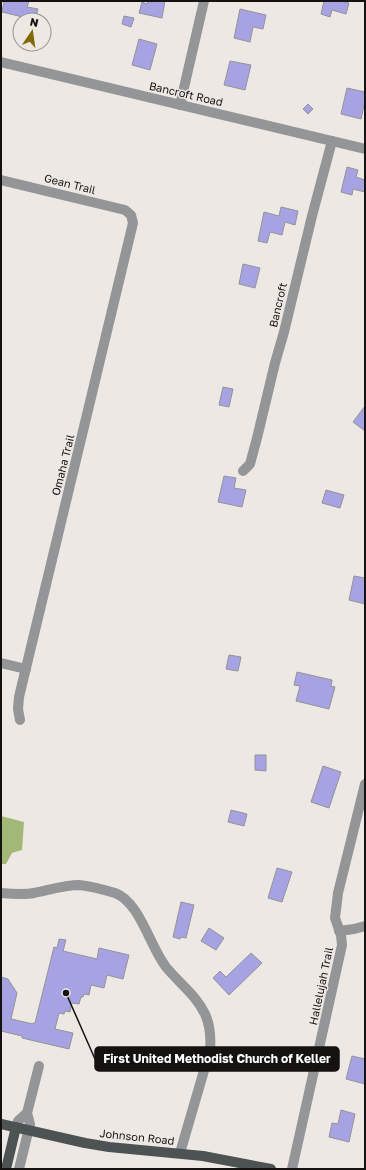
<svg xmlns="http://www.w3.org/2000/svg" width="366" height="1170" font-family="'Golos Text',sans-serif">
  <rect width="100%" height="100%" fill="#ede8e4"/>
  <polygon fill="#a1b876" points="1,816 24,822 22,850 12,853 6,864 1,864"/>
  <g fill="#a7a3e3" stroke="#939398">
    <polygon points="4,1 29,1 27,7 38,9 35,20 2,12"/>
    <polygon points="148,1 165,1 162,18 139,13 142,2 147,4"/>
    <polygon points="324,1 341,1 349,3 346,14 332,10 330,17 321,14"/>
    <polygon points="240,9 266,15 263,29 253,27 250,42 234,38"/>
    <polygon points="124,16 134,18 131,27 122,24"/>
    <polygon points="139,39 157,44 150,70 132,65"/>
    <polygon points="230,61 251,65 245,90 224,85"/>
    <polygon points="347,88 365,92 365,101 361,119 341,114"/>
    <polygon points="308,104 313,109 308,114 303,109"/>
    <polygon points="347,167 358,170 356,177 365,180 365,192 353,189 352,195 341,192"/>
    <polygon points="281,207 298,211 295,225 285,222 282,235 270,232 267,243 258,241 264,212 279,216"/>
    <polygon points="243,264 260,268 255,288 239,284"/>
    <polygon points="223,387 233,389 229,407 219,405"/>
    <polygon points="365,406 365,431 353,422"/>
    <polygon points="224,476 236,478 234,488 246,490 242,507 218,502"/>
    <polygon points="326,490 344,495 340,508 322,503"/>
    <polygon points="354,576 365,578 365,604 349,600"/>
    <polygon points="229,655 241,657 238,671 226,669"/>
    <polygon points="297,672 332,680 331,686 335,687 329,709 296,701 300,686 294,685"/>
    <polygon points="255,755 266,755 266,771 255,770"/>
    <polygon points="323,766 341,772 329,808 311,802"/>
    <polygon points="231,810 247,814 244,826 228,822"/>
    <polygon points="277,868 292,872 282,902 268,898"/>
    <polygon points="181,902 194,905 186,938 181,937 180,939 173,937"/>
    <polygon points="209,928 224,938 216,950 201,941"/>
    <polygon points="59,939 66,940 63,951 97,959 99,948 129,955 123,979 107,975 104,988 91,985 89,995 84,994 83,997 81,997 79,1004 72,1003 70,1012 65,1011 64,1014 59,1013 55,1029 73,1033 69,1049 22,1038 22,1036 1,1031 1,977 8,979 17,993 11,1019 33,1024 33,1023 35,1023 54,947 57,948"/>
    <polygon points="251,953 262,963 229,995 213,978 220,971 226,977"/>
    <polygon points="352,1056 365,1059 365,1084 346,1079"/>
    <polygon points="341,1110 355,1114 349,1142 329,1137 332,1123 338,1124"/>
  </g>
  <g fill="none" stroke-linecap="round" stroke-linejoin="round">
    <g stroke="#939596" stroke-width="10">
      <polyline points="1,62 365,149"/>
      <polyline points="180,105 204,1"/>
      <polyline points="1,180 125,210 131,215 133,223 19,697 18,709 20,720"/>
      <polyline points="243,471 250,464 257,438 275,363 284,332 312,216 332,141"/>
      <polyline points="1,663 26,669"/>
      <path d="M1 893C12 894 24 895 34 893 49 890 65 885 79 885 90 886 105 890 115 893 140 902 150 947 166 967 179 983 196 995 205 1014 210 1025 211 1038 210 1050L180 1153"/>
      <polyline points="339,931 354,929 365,926"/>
      <polyline points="27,1113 39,1066"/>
      <polyline points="16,1127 18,1121 27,1113 30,1124 19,1169"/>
      <polyline points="292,1169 342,945 341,935 335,918 338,893 365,784"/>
    </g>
    <g stroke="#4d5253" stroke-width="10">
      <polyline points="1,1124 85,1143 109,1147 203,1156 271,1169"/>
      <polyline points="6,1169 16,1127"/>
    </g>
  </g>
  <g text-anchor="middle" stroke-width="3" stroke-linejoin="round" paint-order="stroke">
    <g font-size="11" fill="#151312" stroke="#ede8e4">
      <text transform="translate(186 94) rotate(13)" y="4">Bancroft Road</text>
      <text transform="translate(70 184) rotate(14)" y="4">Gean Trail</text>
      <text transform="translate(278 305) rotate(-77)" y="4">Bancroft</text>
      <text transform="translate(63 465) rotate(-76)" y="4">Omaha Trail</text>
      <text transform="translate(321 986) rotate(-78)" y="4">Hallelujah Trail</text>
      <text transform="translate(137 1137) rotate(6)" y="4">Johnson Road</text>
    </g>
  </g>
  <path fill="none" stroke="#151312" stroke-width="1.5" d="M66 993L95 1059"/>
  <circle fill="#151312" stroke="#ede8e4" stroke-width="1.5" cx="66" cy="993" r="4"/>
  <rect fill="#151312" stroke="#151312" stroke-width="1.5" x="95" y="1047" width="244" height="24" rx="4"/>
  <g font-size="12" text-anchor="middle" font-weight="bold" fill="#fff">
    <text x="217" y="1063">First United Methodist Church of Keller</text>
  </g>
  <rect width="366" height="1170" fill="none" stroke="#151312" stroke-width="4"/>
  <g transform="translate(32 32) rotate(13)"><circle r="19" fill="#ede8e4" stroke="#979390"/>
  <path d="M0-3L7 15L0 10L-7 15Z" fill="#836901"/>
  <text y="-6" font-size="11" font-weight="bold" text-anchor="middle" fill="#151312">N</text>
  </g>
</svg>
